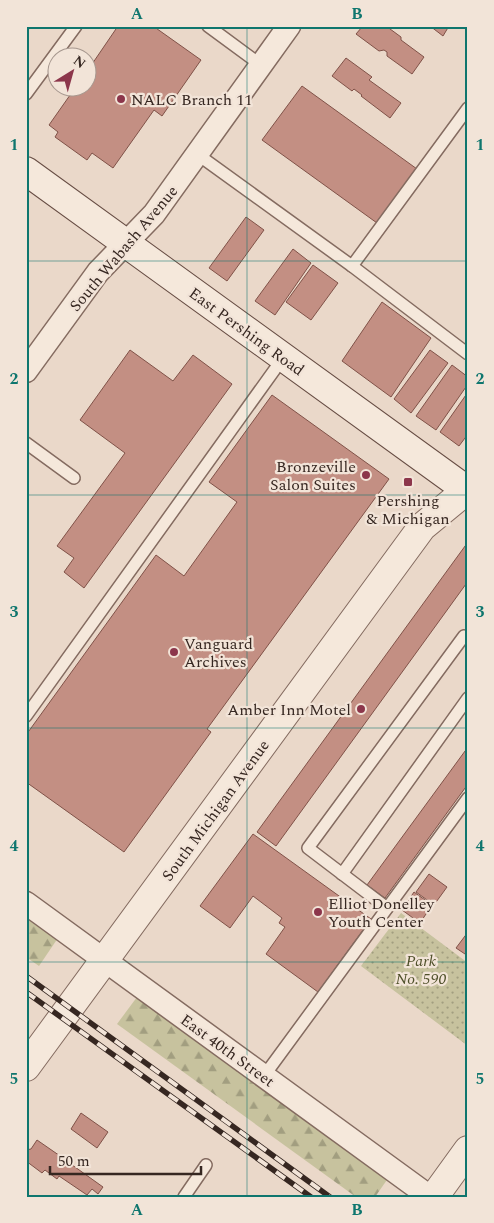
<svg xmlns="http://www.w3.org/2000/svg" width="494" height="1223" font-family="Spectral,serif">
  <defs>
    <pattern id="forest-firs" width="22" height="20" patternUnits="userSpaceOnUse" patternTransform="scale(1.25)"><rect width="22" height="20" fill="#c7c29e"/><path d="M5 1l3.5 6h-7zM16 11l3.5 6h-7z" fill="#a29e80"/></pattern>
    <pattern id="park-dots" width="8" height="8" patternUnits="userSpaceOnUse" patternTransform="scale(1.25)"><rect width="8" height="8" fill="#c7c29e"/><path d="M2 2h.1M6 6h.1" fill="none" stroke="#a29e80" stroke-width="1.8" stroke-linecap="round"/></pattern>
  </defs>
  <rect width="100%" height="100%" fill="#ead8c9"/>
  <g fill="url(#forest-firs)">
    <polygon points="26,910 60,935 39,966 26,957"/>
    <polygon points="140,993 389,1177 375,1197 356,1197 117,1024"/>
  </g>
  <polygon fill="url(#park-dots)" points="401,913 468,963 468,1046 361,966"/>
  <g fill="#c38f83" stroke="#805248">
    <polygon points="118,26 153,26 201,60 162,116 154,110 113,168 92,153 87,160 55,137 58,132 49,125 75,88 88,88 88,70"/>
    <polygon points="361,26 386,26 401,37 401,40 424,57 412,74 387,56 387,52 384,50 379,51 356,34 362,27"/>
    <polygon points="430,26 449,26 443,36"/>
    <polygon points="346,58 372,77 369,80 401,103 390,118 361,96 362,95 354,89 352,91 332,76"/>
    <polygon points="302,86 417,169 377,223 262,140"/>
    <polygon points="246,217 264,230 227,281 209,268"/>
    <polygon points="293,249 311,263 275,315 255,301"/>
    <polygon points="313,265 338,283 311,320 286,302"/>
    <polygon points="382,302 431,338 391,397 342,361"/>
    <polygon points="130,350 173,381 193,355 232,384 84,588 64,572 74,558 57,546 125,453 80,420"/>
    <polygon points="430,350 448,363 411,413 394,399"/>
    <polygon points="452,365 468,377 468,384 436,430 416,416"/>
    <polygon points="468,392 468,434 459,446 440,432"/>
    <polygon points="272,395 389,479 207,729 211,732 124,852 26,782 26,735 156,555 184,576 237,502 209,482"/>
    <polygon points="468,542 468,585 466,584 276,846 257,832"/>
    <polygon points="468,747 468,784 385,898 367,885"/>
    <polygon points="253,834 371,919 318,992 266,954 285,927 279,923 282,918 253,896 230,928 200,906"/>
    <polygon points="429,874 447,887 434,905 416,892"/>
    <polygon points="414,892 432,905 420,923 402,910"/>
    <polygon points="468,932 468,956 456,948"/>
    <polygon points="81,1113 108,1132 97,1148 71,1129"/>
    <polygon points="37,1140 63,1158 61,1161 66,1165 68,1162 103,1187 98,1194 92,1189 87,1195 59,1176 57,1179 45,1170 42,1173 26,1161 26,1150 31,1149"/>
  </g>
  <g fill="none" stroke-linecap="round" stroke-linejoin="round">
    <g stroke="#846b60" stroke-width="14">
      <g id="service">
        <polyline points="208,26 261,65"/>
        <polyline points="26,94 76,26"/>
        <polyline points="197,154 352,266 468,354"/>
        <polyline points="352,266 468,108"/>
        <polyline points="26,443 74,478"/>
        <polyline points="26,716 283,358"/>
        <polyline points="342,874 468,698"/>
        <polyline points="387,908 308,848 464,636 468,639"/>
        <polyline points="264,1076 468,798"/>
        <polyline points="184,1197 206,1165"/>
      </g>
    </g>
    <g stroke="#846b60" stroke-width="25">
      <g id="minor">
        <polyline points="26,371 98,272 154,214 289,26"/>
        <polyline points="26,903 430,1197"/>
      </g>
    </g>
    <g stroke="#846b60" stroke-width="30">
      <g id="tertiary">
        <polyline points="26,1067 422,527 468,489"/>
        <polyline points="434,1197 468,1150"/>
      </g>
    </g>
    <g stroke="#664c43" stroke-width="30">
      <polyline id="secondary" points="26,171 468,491"/>
    </g>
    <use href="#service" stroke="#f5e8db" stroke-width="11"/>
    <use href="#minor" stroke="#f5e8db" stroke-width="22"/>
    <use href="#tertiary" stroke="#f5e8db" stroke-width="28"/>
    <use href="#secondary" stroke="#f5e8db" stroke-width="28"/>
    <g stroke="#362721" stroke-width="5.5">
      <g id="rail">
        <polyline points="26,29 28,26"/>
        <polyline points="26,976 330,1197"/>
        <polyline points="26,992 311,1197"/>
      </g>
    </g>
    <use href="#rail" stroke="#f2e4d8" stroke-width="4" stroke-dasharray="11" stroke-linecap="butt"/>
  </g>
  <path fill="none" stroke="#0f766e" stroke-width="1" stroke-opacity="0.55" d="M247 26V1197M26 261H468M26 495H468M26 728H468M26 962H468"/>
  <g fill="#8c364b" stroke="#f2e4d8" stroke-width="2">
    <circle cx="121" cy="99" r="5"/>
    <circle cx="366" cy="475" r="5"/>
    <rect x="403" y="477" width="10" height="10" rx="2.5"/>
    <circle cx="174" cy="652" r="5"/>
    <circle cx="361" cy="709" r="5"/>
    <circle cx="318" cy="912" r="5"/>
  </g>
  <g text-anchor="middle" stroke-width="4.5" stroke-linejoin="round" paint-order="stroke">
    <g font-size="16" fill="#362721" stroke="#f2e4d8" text-anchor="start">
      <text x="131" y="105">NALC Branch 11</text>
      <text x="356" y="472" text-anchor="end">Bronzeville<tspan x="356" dy="18">Salon Suites</tspan></text>
      <text x="408" y="506" text-anchor="middle">Pershing<tspan x="408" dy="18">&amp; Michigan</tspan></text>
      <text x="184" y="649">Vanguard<tspan x="184" dy="18">Archives</tspan></text>
      <text x="351" y="715" text-anchor="end">Amber Inn Motel</text>
      <text x="328" y="909">Elliot Donelley<tspan x="328" dy="18">Youth Center</tspan></text>
    </g>
    <g font-size="16" fill="#362721" stroke="#f2e4d8">
      <text transform="translate(123 248) rotate(-50)" y="6">South Wabash Avenue</text>
      <text transform="translate(247 331) rotate(36)" y="6">East Pershing Road</text>
      <text transform="translate(215 810) rotate(-54)" y="6">South Michigan Avenue</text>
      <text transform="translate(228 1050) rotate(36)" y="6">East 40th Street</text>
    </g>
    <g font-size="16" font-style="italic" fill="#4f502a" stroke="#f2e4d8">
      <text x="421" y="966">Park<tspan x="421" dy="18">No. 590</tspan></text>
    </g>
  </g>
  <rect width="494" height="1223" fill="none" stroke="#f2e4d8" stroke-width="55"/>
  <g transform="translate(72 72) rotate(37)"><circle r="24" fill="#f2e4d8" stroke="#a7988f"/>
  <path d="M0-4L9 19L0 12L-9 19Z" fill="#8c364b"/>
  <text y="-8" font-size="14" font-weight="bold" text-anchor="middle" fill="#362721">N</text>
  </g>
  <path d="M50 1166v8h151v-8" fill="none" stroke="#362721" stroke-width="2.5"/>
  <text x="58" y="1166" font-size="15" fill="#362721" stroke="#f2e4d8" stroke-width="4" paint-order="stroke">50 m</text>
  <rect x="28" y="28" width="438" height="1168" fill="none" stroke="#0f766e" stroke-width="2"/>
  <g font-size="16" text-anchor="middle" font-weight="bold" fill="#0f766e">
    <text x="137" y="19">A</text>
    <text x="357" y="19">B</text>
    <text x="14" y="150">1</text>
    <text x="480" y="150">1</text>
    <text x="14" y="384">2</text>
    <text x="480" y="384">2</text>
    <text x="14" y="617">3</text>
    <text x="480" y="617">3</text>
    <text x="14" y="851">4</text>
    <text x="480" y="851">4</text>
    <text x="14" y="1084">5</text>
    <text x="480" y="1084">5</text>
    <text x="137" y="1215">A</text>
    <text x="357" y="1215">B</text>
  </g>
</svg>
